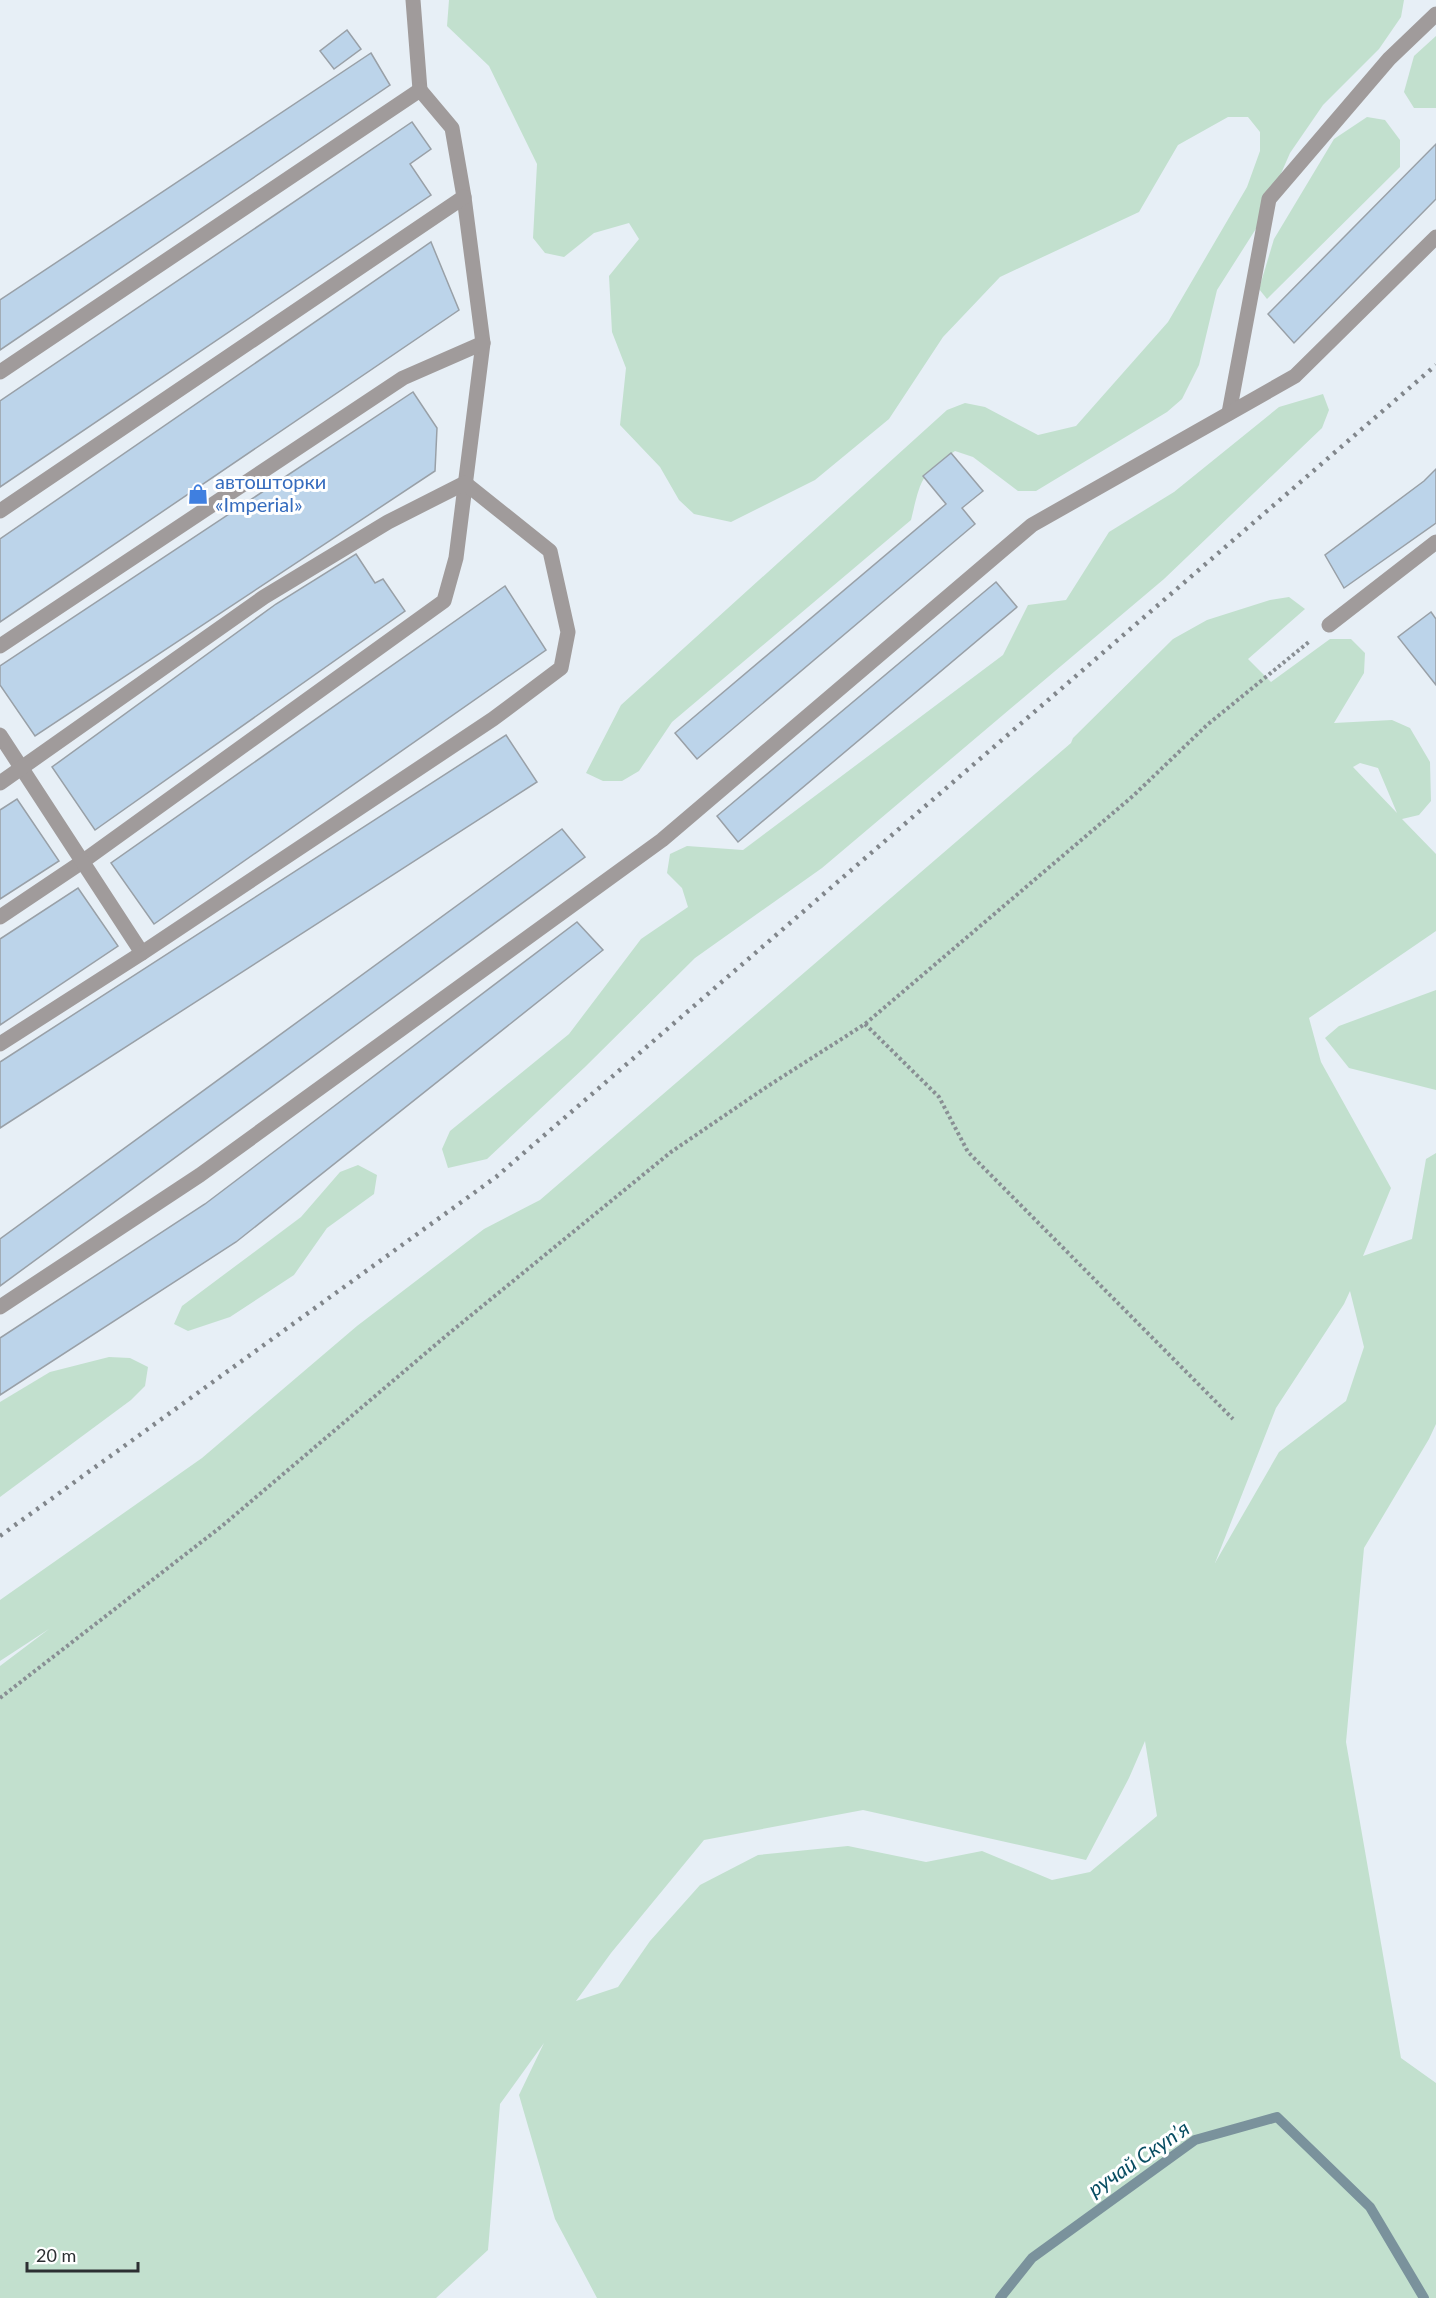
<svg xmlns="http://www.w3.org/2000/svg" width="1436" height="2298" font-family="Lato,sans-serif">
  <rect width="100%" height="100%" fill="#e7eff6"/>
  <g fill="#c2e0ce" fill-rule="evenodd">
    <path d="M449 0H1404L1401 17 1379 49 1323 105 1290 153 1259 224 1217 290 1199 365 1182 399 1167 412 1036 491H1018L973 457 955 451C920 475 921 479 911 520L672 722 639 771 622 781H603L586 773 621 705 947 410 965 403 985 407 1038 435 1076 426 1168 322 1247 187 1260 151V132L1248 117H1228L1178 145 1139 212 1000 277 943 337 889 419 815 480 731 522 694 514 679 500 660 467 620 425 626 368 612 332 609 276 639 239 629 223 594 233 564 257 545 253 533 238 537 164 489 66 447 26Z"/>
    <polygon points="1436,36 1436,108 1414,108 1404,92 1414,56"/>
    <polygon points="1367,117 1385,120 1400,140 1400,167 1267,299 1259,289 1274,239 1334,139"/>
    <polygon points="1323,394 1329,410 1322,428 1164,579 822,868 695,958 585,1067 487,1159 448,1168 442,1149 450,1131 569,1034 641,939 688,907 682,888 667,873 670,854 687,846 743,850 1003,655 1028,605 1066,600 1109,532 1174,492 1279,407"/>
    <path d="M1289 597 1305 609 1248 659 1271 682 1330 639H1351L1365 653 1364 673 1334 723 1392 720 1410 728 1430 762 1431 801 1419 815 1402 819 1436 854V931L1309 1018 1321 1062 1391 1188 1363 1256 1412 1239 1426 1159 1436 1153V1424L1429 1439 1364 1548 1346 1742 1401 2058 1436 2083V2298H597L555 2219 519 2095 544 2043 500 2104 488 2250 436 2298H0V1666L49 1629 0 1661V1600L202 1458 357 1326 484 1229 540 1200 1071 743 1073 738 1173 639 1207 620 1270 600ZM1360 763 1378 768 1397 813 1353 767ZM1350 1291 1364 1347 1346 1401 1279 1452 1215 1563 1276 1408 1344 1304ZM1145 1741 1157 1816 1090 1872 1052 1880 982 1851 926 1862 848 1846 758 1855 700 1885 650 1941 618 1987 576 2001 611 1953 704 1840 863 1810 1086 1860 1129 1778Z"/>
    <polygon points="1436,990 1436,1090 1349,1068 1325,1038 1339,1026"/>
    <polygon points="358,1165 377,1175 374,1194 327,1228 294,1275 230,1317 188,1331 174,1324 182,1306 301,1217 340,1172"/>
    <polygon points="109,1357 130,1358 148,1367 145,1386 131,1400 0,1497 0,1402 50,1372"/>
  </g>
  <g fill="none" stroke-linecap="round" stroke-linejoin="round">
    <polyline stroke="#7a929c" stroke-width="10" points="1000,2298 1032,2258 1195,2140 1277,2117 1370,2207 1424,2298"/>
  </g>
  <g fill="#bcd4ea" stroke="#99a0a7" stroke-width="1.5">
    <polygon points="347,30 361,49 334,69 320,51"/>
    <polygon points="371,53 390,85 0,350 0,300"/>
    <polygon points="412,122 431,149 410,164 431,195 0,487 0,401"/>
    <polygon points="1436,144 1436,199 1294,343 1268,314"/>
    <polygon points="431,242 459,310 0,622 0,539"/>
    <polygon points="413,392 437,428 435,471 35,736 0,685 0,666"/>
    <polygon points="951,453 983,491 962,508 975,524 697,759 675,733 946,504 923,476"/>
    <polygon points="1436,469 1436,523 1344,588 1325,555 1424,481"/>
    <polygon points="356,554 375,583 383,579 405,611 95,830 52,767 276,604"/>
    <polygon points="996,582 1017,607 738,842 717,816"/>
    <polygon points="505,586 546,650 154,924 111,863"/>
    <polygon points="1431,612 1436,619 1436,685 1398,637"/>
    <polygon points="506,735 537,782 0,1128 0,1062"/>
    <polygon points="17,799 59,861 0,899 0,810"/>
    <polygon points="562,829 585,857 0,1286 0,1239"/>
    <polygon points="78,888 118,946 0,1025 0,939"/>
    <polygon points="577,922 603,950 236,1242 0,1395 0,1338 205,1204"/>
  </g>
  <g fill="none" stroke-linecap="round" stroke-linejoin="round">
    <g stroke="#898f94" stroke-width="4" stroke-dasharray="3 3" stroke-linecap="butt">
      <polyline points="865,1024 939,1097 968,1152 1233,1419"/>
      <polyline points="0,1698 222,1526 447,1335 671,1152 768,1086 865,1024 1133,796 1207,725 1310,641"/>
    </g>
    <g stroke="#a09b9b" stroke-width="15">
      <polyline points="413,0 420,90"/>
      <polyline points="0,372 420,90 452,128 464,197 483,343 456,558 444,601 82,862 0,917"/>
      <polyline points="1229,413 1269,199 1389,59 1436,14"/>
      <polyline points="0,511 464,197"/>
      <polyline points="1329,625 1436,542"/>
      <polyline points="0,646 403,378 483,343"/>
      <polyline points="0,735 142,953"/>
      <polyline points="0,783 264,597 388,522 465,483 550,551 568,632 561,668 493,719 142,953 0,1044"/>
      <polyline points="0,1307 200,1175 662,840 1032,525 1295,376 1436,237"/>
    </g>
    <polyline stroke="#81868b" stroke-width="4.5" stroke-dasharray="3 6" stroke-linecap="butt" points="0,1536 496,1177 1436,365"/>
  </g>
  <defs>
    <g id="shop-bare" transform="scale(1.62)"><path d="M-5-2.5h2.3a2.7 3.5 0 0 1 5.4 0H5L5.5 6h-11ZM-1.5-2.5h3a1.5 2.3 0 0 0-3 0Z" fill="#3f7fe0" stroke="#fff" stroke-width="2.5" paint-order="stroke"/></g>
  </defs>
  <g fill-rule="evenodd">
    <use href="#shop-bare" x="198" y="494"/>
  </g>
  <g text-anchor="middle" stroke-width="6" stroke-linejoin="round" paint-order="stroke">
    <g font-size="20" fill="#366cbe" stroke="#fff" text-anchor="start">
      <text x="215" y="489">автошторки<tspan x="215" dy="23">«Imperial»</tspan></text>
    </g>
    <g font-size="21" font-style="italic" fill="#084d62" stroke="#fff">
      <text transform="translate(1139 2159) rotate(-34)" y="7">ручай Скупʼя</text>
    </g>
  </g>
  <path d="M27 2262v9h111v-9" fill="none" stroke="#2c2f32" stroke-width="3"/>
  <text x="36" y="2262" font-size="18" fill="#2c2f32" stroke="#ffffff" stroke-width="4.5" paint-order="stroke">20 m</text>
</svg>
